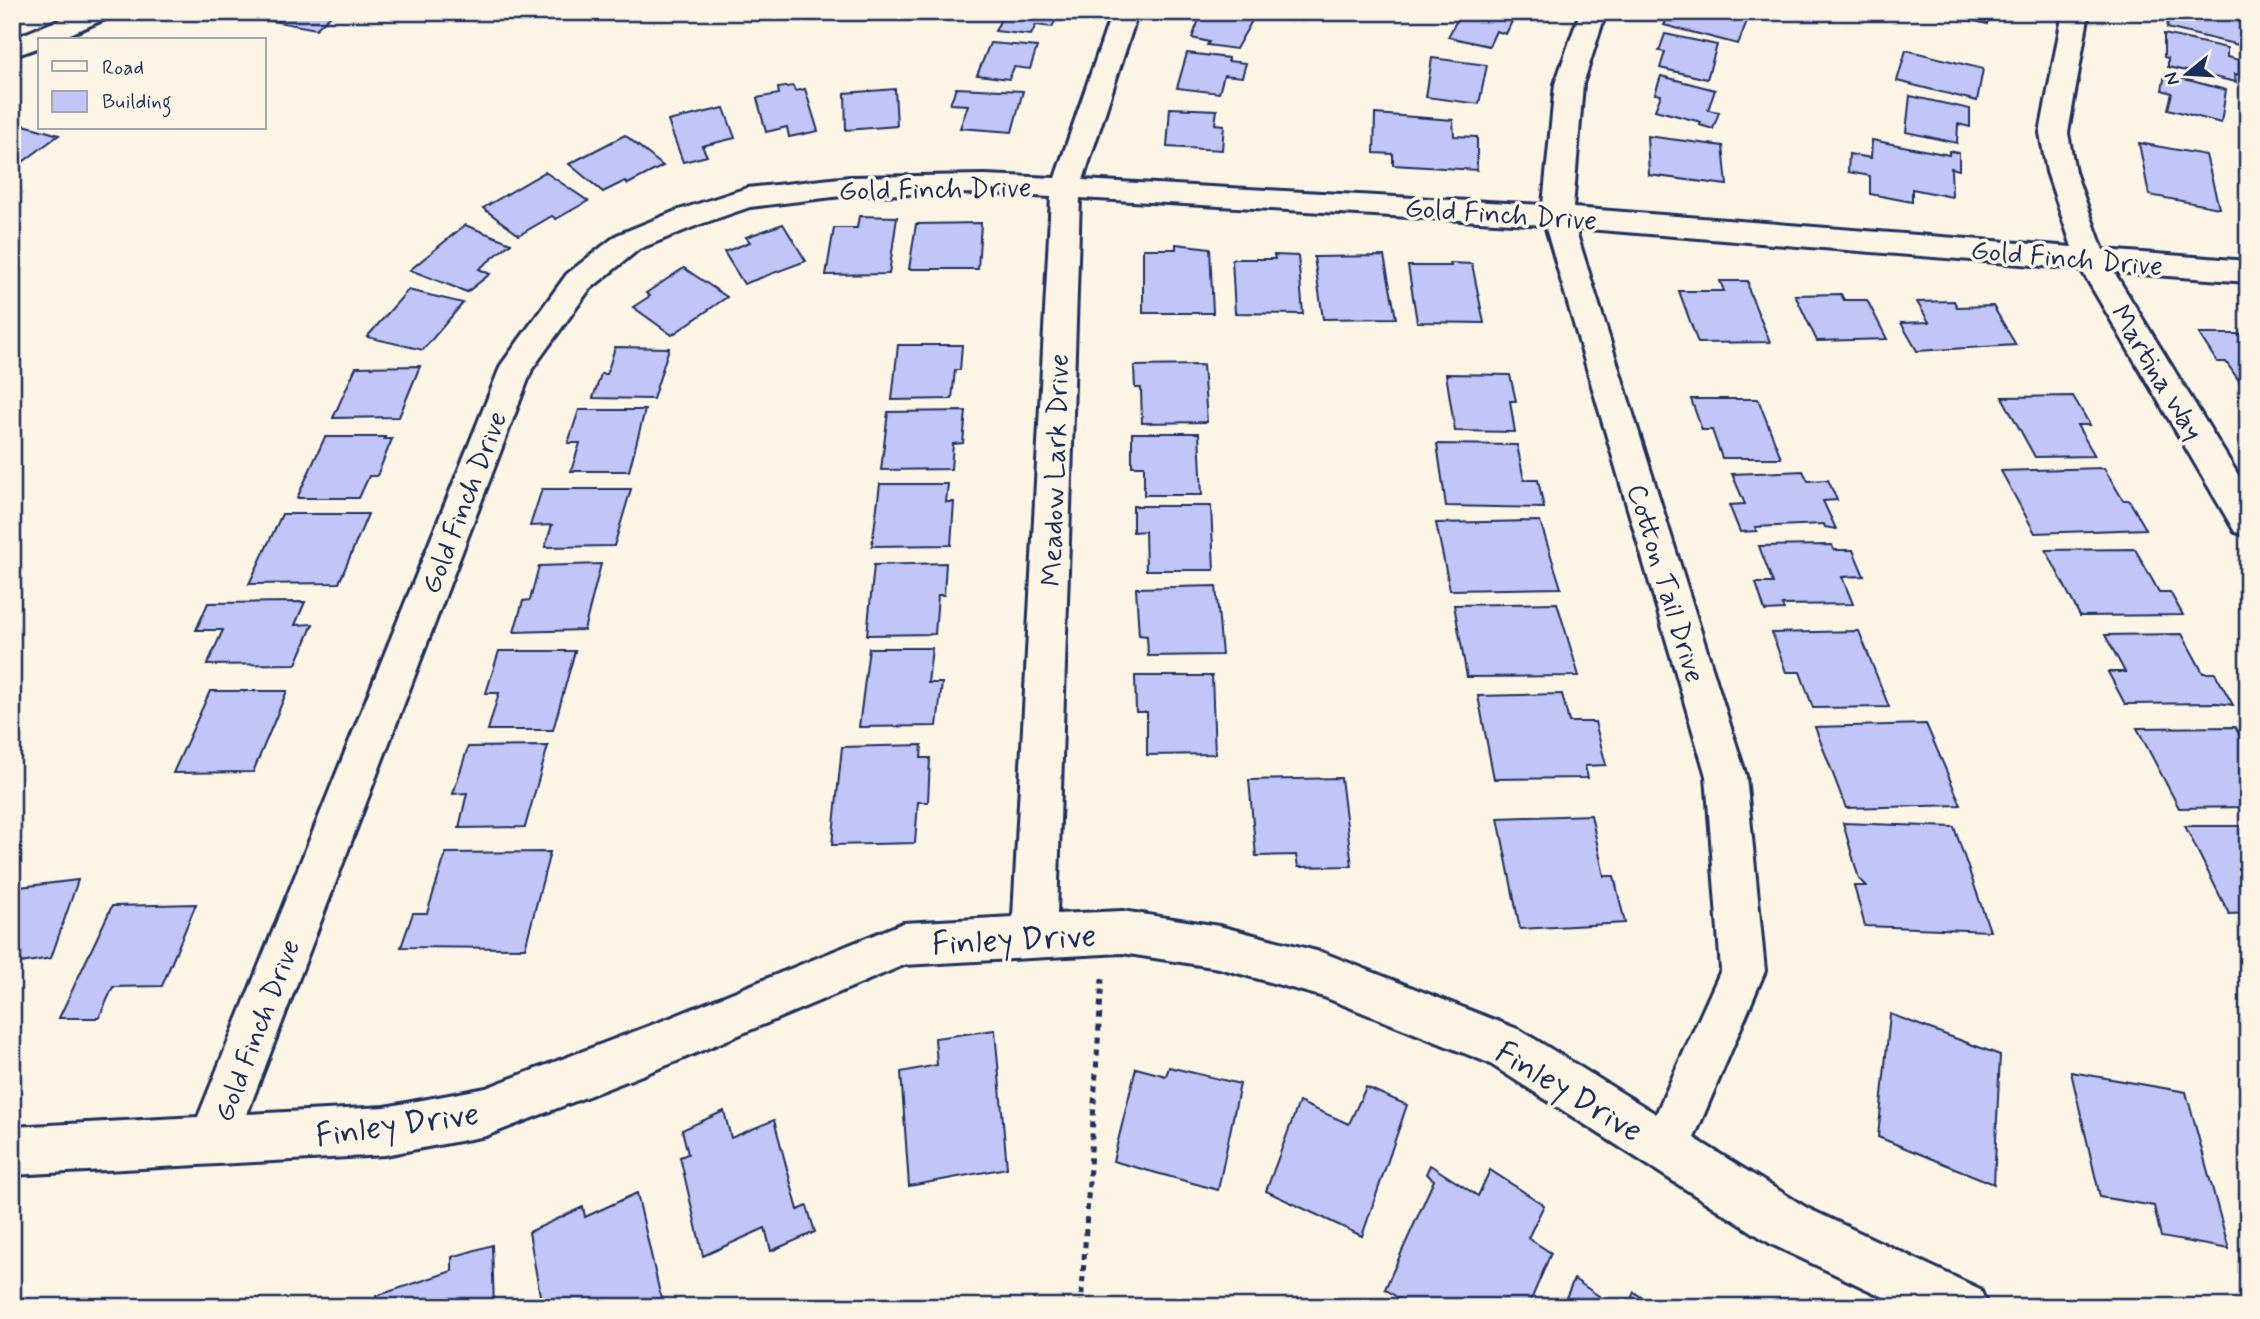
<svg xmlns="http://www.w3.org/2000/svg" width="2260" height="1319" font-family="Mynerve,sans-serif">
  <rect width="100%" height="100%" fill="#fcf5e5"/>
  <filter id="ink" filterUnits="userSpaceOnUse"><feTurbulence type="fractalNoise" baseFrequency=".0143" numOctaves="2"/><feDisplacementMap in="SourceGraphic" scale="14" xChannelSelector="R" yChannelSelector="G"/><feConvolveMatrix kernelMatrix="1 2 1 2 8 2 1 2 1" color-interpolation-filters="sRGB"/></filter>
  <g filter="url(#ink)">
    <g fill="#c2c5f7" stroke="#1b2f5e" stroke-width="2">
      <polygon points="256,12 334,12 316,29 250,17"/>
      <polygon points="987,12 1060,12 1052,27 1036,25 1031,35 995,31 1001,19 985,17"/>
      <polygon points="1202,12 1228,12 1254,17 1236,49 1207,45 1209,42 1192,38"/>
      <polygon points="1461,12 1492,12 1514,17 1506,34 1496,31 1489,46 1448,37"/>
      <polygon points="1681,12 1746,12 1750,13 1738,44 1664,25 1670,13 1679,15"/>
      <polygon points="1937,12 1989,12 1987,24"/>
      <polygon points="2178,12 2229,12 2248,17 2247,47 2167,28 2169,13 2178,15"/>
      <polygon points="1665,34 1717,45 1707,79 1660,68 1665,52 1659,51"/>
      <polygon points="2164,34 2227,48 2227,57 2239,60 2239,75 2235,74 2236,82 2168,67 2168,58 2164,57"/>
      <polygon points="990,43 1037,47 1030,69 1014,67 1009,79 977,75"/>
      <polygon points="1906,50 1983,69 1977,101 1897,81"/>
      <polygon points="1187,53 1228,58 1228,61 1246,63 1242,77 1224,75 1219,93 1177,88"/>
      <polygon points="1432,58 1487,65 1479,104 1426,97"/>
      <polygon points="2165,74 2226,90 2221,123 2168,109 2172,93 2162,90"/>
      <polygon points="1661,76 1715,90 1708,110 1719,112 1713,129 1700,125 1701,122 1655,110 1661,95 1655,94"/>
      <polygon points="793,86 795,91 805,89 818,131 789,137 787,127 766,132 757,98 779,94 778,88"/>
      <polygon points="956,88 1023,91 1012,132 960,128 968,105 950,104"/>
      <polygon points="895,89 897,126 846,130 845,93"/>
      <polygon points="1910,96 1970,109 1970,127 1958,124 1957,143 1906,132"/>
      <polygon points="724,108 735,138 702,146 707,156 683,162 668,121"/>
      <polygon points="1170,108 1217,110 1215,124 1224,125 1222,150 1167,147"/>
      <polygon points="1375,114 1453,120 1454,136 1477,137 1477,170 1393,165 1393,154 1374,153"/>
      <polygon points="17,123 59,135 12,170 12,127"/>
      <polygon points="625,135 663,166 628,184 625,181 603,192 569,164"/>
      <polygon points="1647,136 1723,146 1727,185 1649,175"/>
      <polygon points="1872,140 1949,155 1949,151 1959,153 1959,170 1951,168 1952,197 1912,189 1912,202 1870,194 1870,176 1848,172 1849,154 1871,158"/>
      <polygon points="2139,143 2206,155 2219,208 2149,195"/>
      <polygon points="545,172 588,201 556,219 552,216 519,235 483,208"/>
      <polygon points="859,216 897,217 889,274 826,275 834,228 857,228"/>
      <polygon points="981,223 978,269 909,269 916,224"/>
      <polygon points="783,224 806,261 744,284 724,252 750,242 746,237"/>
      <polygon points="465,225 511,243 479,269 490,274 467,292 410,270"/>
      <polygon points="1176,244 1210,248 1213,313 1143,313 1143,249 1176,249"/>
      <polygon points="1274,255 1298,256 1303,314 1235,313 1232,259 1275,259"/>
      <polygon points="1384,256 1396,318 1323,319 1314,257"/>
      <polygon points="1450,263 1472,264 1484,323 1417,322 1408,266 1451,266"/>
      <polygon points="684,268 727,297 672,335 633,307 650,296 646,293"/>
      <polygon points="1720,281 1748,281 1749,291 1770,342 1698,343 1679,291 1724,291"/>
      <polygon points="408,290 463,303 423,350 367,337"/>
      <polygon points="1841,294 1844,300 1867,300 1887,339 1817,341 1795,295"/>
      <polygon points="1954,301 1957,307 1993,306 2016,345 1917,351 1901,323 1929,322 1917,302"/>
      <polygon points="2199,334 2248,334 2248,388 2244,388 2226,362 2217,362"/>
      <polygon points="898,345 962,345 960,370 955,370 952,399 892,400"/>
      <polygon points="615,347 669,348 653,399 593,398 601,374 607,374"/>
      <polygon points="1203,365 1207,422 1142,423 1141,388 1135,388 1134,366"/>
      <polygon points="420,366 399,417 333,418 356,367"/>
      <polygon points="1446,374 1510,375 1516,401 1510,401 1515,432 1455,431"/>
      <polygon points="2073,396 2090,425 2077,425 2095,456 2035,457 2002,397"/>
      <polygon points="1691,399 1758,399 1781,458 1722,458 1712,430 1702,430"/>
      <polygon points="579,410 645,410 629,471 571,471 580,443 568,443"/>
      <polygon points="966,411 963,443 953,444 951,469 881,470 888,412"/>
      <polygon points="1132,433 1199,433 1202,495 1144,495 1144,466 1132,466"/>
      <polygon points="325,437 385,437 384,439 392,439 377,476 369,476 359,498 297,498"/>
      <polygon points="1437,444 1517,445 1524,480 1538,480 1544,508 1446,506"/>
      <polygon points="2104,468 2123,500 2129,500 2146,529 2035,533 2001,471"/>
      <polygon points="1803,471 1808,481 1828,480 1837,500 1823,501 1836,529 1825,527 1824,524 1755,527 1757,531 1740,532 1729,505 1745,504 1732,474"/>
      <polygon points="880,484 948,484 946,502 954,502 951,545 872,546"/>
      <polygon points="542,489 631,489 614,546 545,547 552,525 530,526"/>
      <polygon points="1133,506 1211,506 1214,570 1146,570 1145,531 1133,532"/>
      <polygon points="282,514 368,514 339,583 249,584"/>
      <polygon points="1540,521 1561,588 1450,590 1436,523"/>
      <polygon points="1832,545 1834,550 1853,550 1864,576 1842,577 1853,604 1782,605 1784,610 1765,611 1756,583 1773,583 1759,546"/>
      <polygon points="2135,549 2159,592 2170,592 2183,615 2080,616 2046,550"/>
      <polygon points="946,563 944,595 938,595 935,634 867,635 874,565"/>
      <polygon points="601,564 584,630 514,632 523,601 530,600 539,566"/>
      <polygon points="1216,586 1222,655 1148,656 1147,636 1139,635 1136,588"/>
      <polygon points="305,602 295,625 313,624 296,664 207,665 223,630 196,630 208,603"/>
      <polygon points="1557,603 1579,676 1467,677 1454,605"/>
      <polygon points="1859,631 1889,707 1813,708 1800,672 1786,672 1772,633"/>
      <polygon points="2182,634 2203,673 2215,673 2233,705 2218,703 2125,704 2108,672 2125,672 2105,635"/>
      <polygon points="869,648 932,648 928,683 942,683 937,726 859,727"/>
      <polygon points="499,651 575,651 553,730 488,730 499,693 486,693"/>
      <polygon points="1135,676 1212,676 1215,754 1147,755 1147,712 1136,712"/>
      <polygon points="210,691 287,691 253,772 173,773"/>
      <polygon points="1562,694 1569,722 1595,722 1606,765 1585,766 1588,778 1494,779 1478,696"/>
      <polygon points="1926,724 1961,805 1846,808 1815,727"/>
      <polygon points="2235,727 2248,750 2248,807 2179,808 2137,728"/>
      <polygon points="922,745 921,758 930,758 928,802 918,802 915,843 832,845 842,747"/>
      <polygon points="548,746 525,827 459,828 467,793 453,794 468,747"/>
      <polygon points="1341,778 1352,866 1298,867 1296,855 1256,856 1249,780"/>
      <polygon points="1591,815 1604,876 1614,876 1625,923 1520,929 1498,818"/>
      <polygon points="1843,823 1954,827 1990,931 1865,926 1854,886 1866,886 1859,879"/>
      <polygon points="2185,826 2248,826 2248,913 2229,914"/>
      <polygon points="550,852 525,948 401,947 413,913 427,913 446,853"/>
      <polygon points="78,880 51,958 15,964 12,971 12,888"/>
      <polygon points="196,904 162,986 113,987 99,1018 59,1018 112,906"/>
      <polygon points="1890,1014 2000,1055 1994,1184 1878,1137"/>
      <polygon points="995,1030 1007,1168 909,1186 901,1072 937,1065 935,1038"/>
      <polygon points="1169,1067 1240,1084 1218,1190 1113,1161 1136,1068 1166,1076"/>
      <polygon points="2071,1072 2186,1092 2229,1249 2161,1237 2154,1206 2100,1197"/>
      <polygon points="1366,1087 1407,1105 1362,1236 1266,1191 1299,1102 1349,1124"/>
      <polygon points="724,1111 731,1138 774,1120 798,1210 807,1206 815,1232 771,1251 765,1228 703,1256 680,1157 688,1154 682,1130"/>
      <polygon points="1430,1165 1478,1196 1490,1170 1544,1205 1528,1238 1551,1253 1528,1307 1411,1307 1385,1289 1434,1180 1426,1174"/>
      <polygon points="637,1193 661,1298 643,1307 542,1307 529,1232 583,1207 585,1217"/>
      <polygon points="492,1245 494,1307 375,1307 376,1296 452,1271 452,1257"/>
      <polygon points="1574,1279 1615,1307 1562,1307"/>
      <polygon points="1634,1292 1655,1307 1628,1307"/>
    </g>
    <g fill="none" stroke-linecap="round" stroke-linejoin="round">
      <g stroke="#1b2f5e" stroke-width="6">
        <g id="minor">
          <polygon points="78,12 114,12 110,17 56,40 40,40 40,47 12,57 12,39"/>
          <path d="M1112 12H1138L1083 180 1543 205 1555 84 1580 12H1606L1583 84 1573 208 2072 247 2047 172 2040 133 2063 12H2089L2068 133 2075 172 2103 250 2248 261V282L2114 272 2248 491V536L2235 532 2081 269 1575 228 1746 776 1765 971 1694 1138 1807 1208 1980 1289 1988 1307H1905L1771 1244 1489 1063 1324 997 1219 968 1122 953 904 965 670 1064 486 1136 385 1155 12 1175V1127L198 1117 501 365 567 274 617 235 676 211 747 188 850 177 985 175 1055 178ZM985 193 1051 197 1013 917 903 923 670 1018 486 1088 385 1107 247 1114 532 369 589 290 639 249 698 225 750 207 850 195ZM1080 198 1545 225 1706 776 1721 970 1656 1114 1520 1030 1324 953 1219 926 1122 911 1057 914Z"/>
        </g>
      </g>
      <polyline stroke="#1b2f5e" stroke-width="5" stroke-dasharray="6 6" stroke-linecap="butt" points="1081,1307 1102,979"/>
      <use href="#minor" fill="#fcf5e5" fill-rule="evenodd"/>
    </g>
  </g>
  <g text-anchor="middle" stroke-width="7" stroke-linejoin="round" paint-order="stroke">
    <g font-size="28" fill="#1b2f5e" stroke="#fcf5e5">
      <text transform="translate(935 188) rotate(-1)" y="10">Gold Finch Drive</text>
      <text transform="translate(1501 213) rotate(4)" y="10">Gold Finch Drive</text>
      <text transform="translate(2067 257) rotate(5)" y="10">Gold Finch Drive</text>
      <text transform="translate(2158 372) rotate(59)" y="10">Martina Way</text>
      <text transform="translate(1054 470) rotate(-88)" y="10">Meadow Lark Drive</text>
      <text transform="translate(463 502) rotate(-69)" y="10">Gold Finch Drive</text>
      <text transform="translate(1667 583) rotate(73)" y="10">Cotton Tail Drive</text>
      <text transform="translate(256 1030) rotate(-69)" y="10">Gold Finch Drive</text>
    </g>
    <g font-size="33" fill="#1b2f5e" stroke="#fcf5e5">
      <text transform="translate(1014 938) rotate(-3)" y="12">Finley Drive</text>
      <text transform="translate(1570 1090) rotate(31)" y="12">Finley Drive</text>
      <text transform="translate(397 1123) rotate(-8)" y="12">Finley Drive</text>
    </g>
  </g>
  <rect width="2260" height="1319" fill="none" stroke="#fcf5e5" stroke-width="42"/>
  <rect x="21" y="21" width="2218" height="1277" fill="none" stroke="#1b2f5e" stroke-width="2.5" filter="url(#ink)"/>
  <rect x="38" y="38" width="228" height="91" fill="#fcf5e5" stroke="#a2a6af" stroke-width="2"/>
  <rect x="52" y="61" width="35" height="10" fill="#fcf5e5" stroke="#a2a6af" stroke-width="2"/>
  <text x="102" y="74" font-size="21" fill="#1b2f5e">Road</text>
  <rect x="52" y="91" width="35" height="21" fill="#c2c5f7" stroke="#a2a6af" stroke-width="2"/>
  <text x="102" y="108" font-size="21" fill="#1b2f5e">Building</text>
  <g transform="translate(2187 74) rotate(252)" stroke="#fcf5e5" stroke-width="5" paint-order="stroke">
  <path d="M0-5L12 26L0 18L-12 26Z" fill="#1b2f5e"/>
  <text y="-10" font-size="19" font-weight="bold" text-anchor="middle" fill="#1b2f5e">N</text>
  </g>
</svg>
